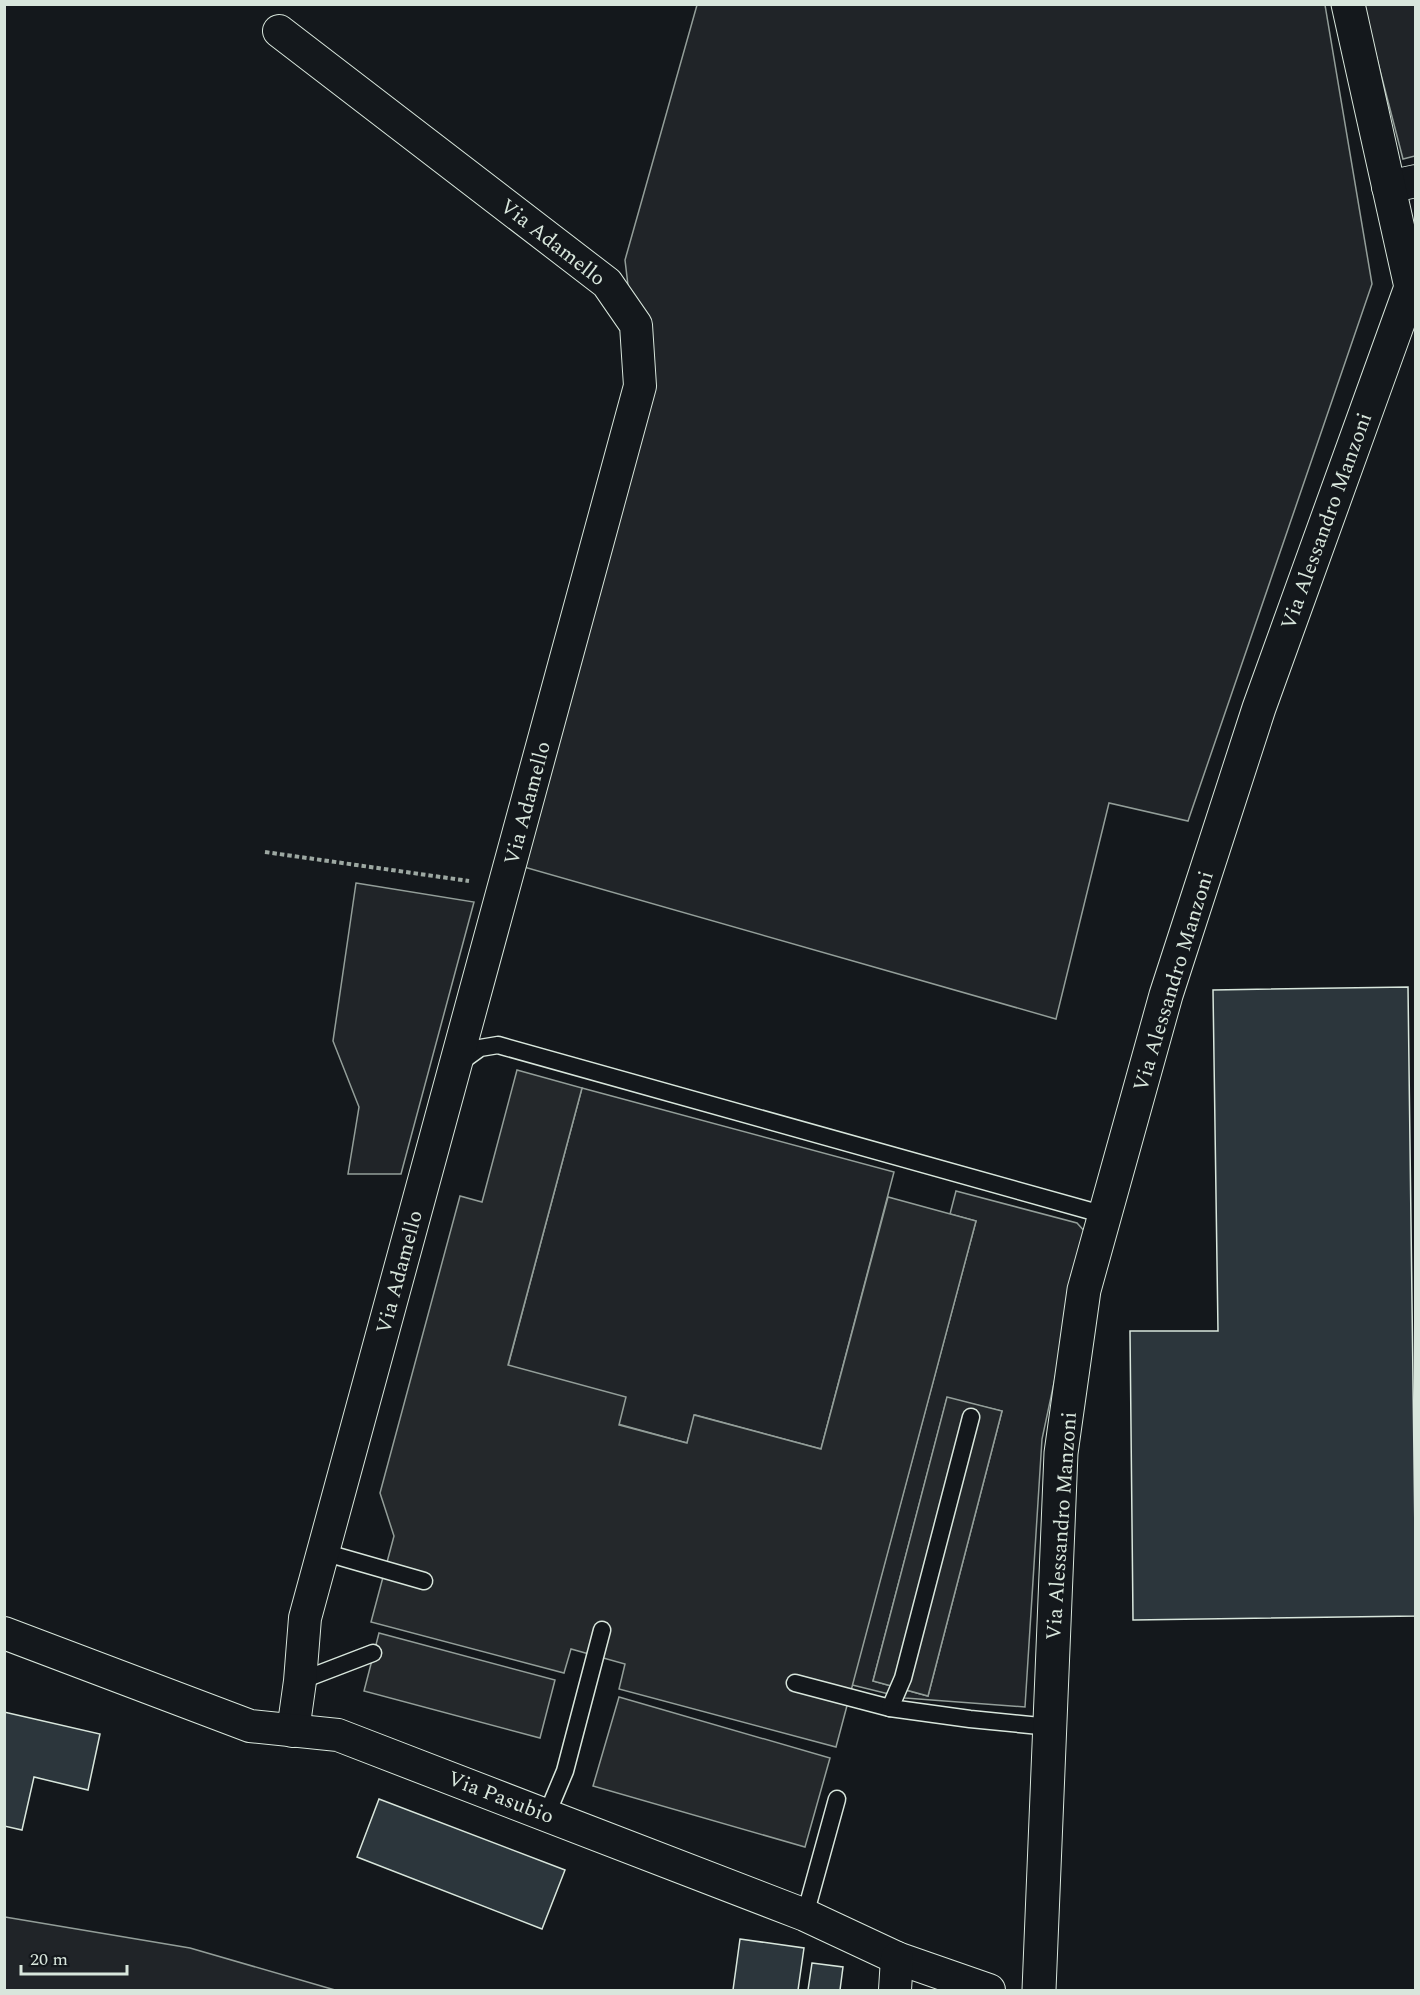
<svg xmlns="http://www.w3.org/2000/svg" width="1420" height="1995" font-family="Spectral,serif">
  <rect width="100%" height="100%" fill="#14181c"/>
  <g fill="#202428" stroke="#939e99" stroke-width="1.5" fill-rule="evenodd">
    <polygon points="697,5 1325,5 1372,284 1188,821 1109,803 1056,1019 510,863 640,386 625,260"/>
    <polygon points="1363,5 1415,5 1415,156 1403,159"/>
    <polygon points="356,883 474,902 401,1174 348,1174 359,1107 333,1041"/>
    <polygon points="582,1088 894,1172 821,1449 695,1415 687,1443 618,1424 625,1398 508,1366"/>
    <path d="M956 1191 1077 1223 1086 1233 1042 1439 1025 1707 905 1698 824 1678 858 1662 976 1221 950 1214ZM947 1398 1002 1411 928 1696 873 1681Z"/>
    <polygon points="5,1917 190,1948 335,1990 5,1990"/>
  </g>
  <g fill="#24282b" stroke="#939e99" stroke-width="1.5">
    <polygon points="517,1070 582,1088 508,1365 626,1397 619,1425 687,1443 694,1415 821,1449 888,1197 976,1221 836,1747 619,1689 625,1664 571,1649 564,1673 371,1622 394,1536 380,1493 460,1196 482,1202"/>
    <polygon points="947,1397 1002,1411 928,1696 873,1681"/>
    <polygon points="379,1633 555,1680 540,1738 364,1691"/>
    <polygon points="619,1697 830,1758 805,1847 593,1786"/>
  </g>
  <g fill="#2c363c" stroke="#d8e6dc" stroke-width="1.5">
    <polygon points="1408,987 1416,1616 1133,1620 1130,1331 1218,1331 1213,990"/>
    <polygon points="4,1712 100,1734 88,1790 34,1777 22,1830 4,1826"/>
    <polygon points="379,1799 565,1870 542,1929 357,1857"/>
    <polygon points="740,1939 804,1948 798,1990 733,1990"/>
    <polygon points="812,1963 843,1967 840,1990 808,1990"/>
  </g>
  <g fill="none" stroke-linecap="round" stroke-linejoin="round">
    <g stroke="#d8e6dc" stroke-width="19">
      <g id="lane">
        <polyline points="458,1064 480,1048 498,1045 1105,1215"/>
        <polyline points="323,1552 424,1581"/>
        <polyline points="300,1681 373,1653"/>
        <polyline points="795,1683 890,1708 970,1719 1050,1727"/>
        <polyline points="890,1708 903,1678 971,1417"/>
        <polyline points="547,1814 565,1771 602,1630"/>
        <polyline points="805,1915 837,1799"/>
      </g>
    </g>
    <g stroke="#d8e6dc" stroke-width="34">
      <g id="street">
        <polyline points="279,31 607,283 636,325 640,386 305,1618 300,1681 293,1731"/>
        <polyline points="1388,187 1416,181"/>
        <polyline points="4,1633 250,1726 338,1735 805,1915 897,1958 989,1990"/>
        <polyline points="895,1990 897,1958"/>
      </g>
    </g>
    <g stroke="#d8e6dc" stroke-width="35">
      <polyline id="secondary" points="1039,1990 1061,1453 1084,1290 1166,995 1259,708 1411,287 1348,4"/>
    </g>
    <polyline stroke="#9da8a2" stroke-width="4" stroke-dasharray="4.5 3" stroke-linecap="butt" points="265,852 469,881"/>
    <use href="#lane" stroke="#14181c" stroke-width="16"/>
    <use href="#street" stroke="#14181c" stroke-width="32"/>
    <use href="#secondary" stroke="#14181c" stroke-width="33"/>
  </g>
  <g text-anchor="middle" stroke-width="4.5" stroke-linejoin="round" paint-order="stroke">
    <g font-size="21" fill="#d8e6dc" stroke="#14181c">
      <text transform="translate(553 242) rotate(38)" y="7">Via Adamello</text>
      <text transform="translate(1326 521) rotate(-70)" y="7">Via Alessandro Manzoni</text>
      <text transform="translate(527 803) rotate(-75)" y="7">Via Adamello</text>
      <text transform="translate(1173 981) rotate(-73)" y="7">Via Alessandro Manzoni</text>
      <text transform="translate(399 1272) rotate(-75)" y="7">Via Adamello</text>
      <text transform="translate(1061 1526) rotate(-86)" y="7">Via Alessandro Manzoni</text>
      <text transform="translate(501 1797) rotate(21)" y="7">Via Pasubio</text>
    </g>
  </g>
  <rect width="1420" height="1995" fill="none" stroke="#d8e6dc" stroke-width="12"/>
  <path d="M21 1965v9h106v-9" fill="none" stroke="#d8e6dc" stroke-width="3"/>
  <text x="30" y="1965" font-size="18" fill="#d8e6dc" stroke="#14181c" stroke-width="4.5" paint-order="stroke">20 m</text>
</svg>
